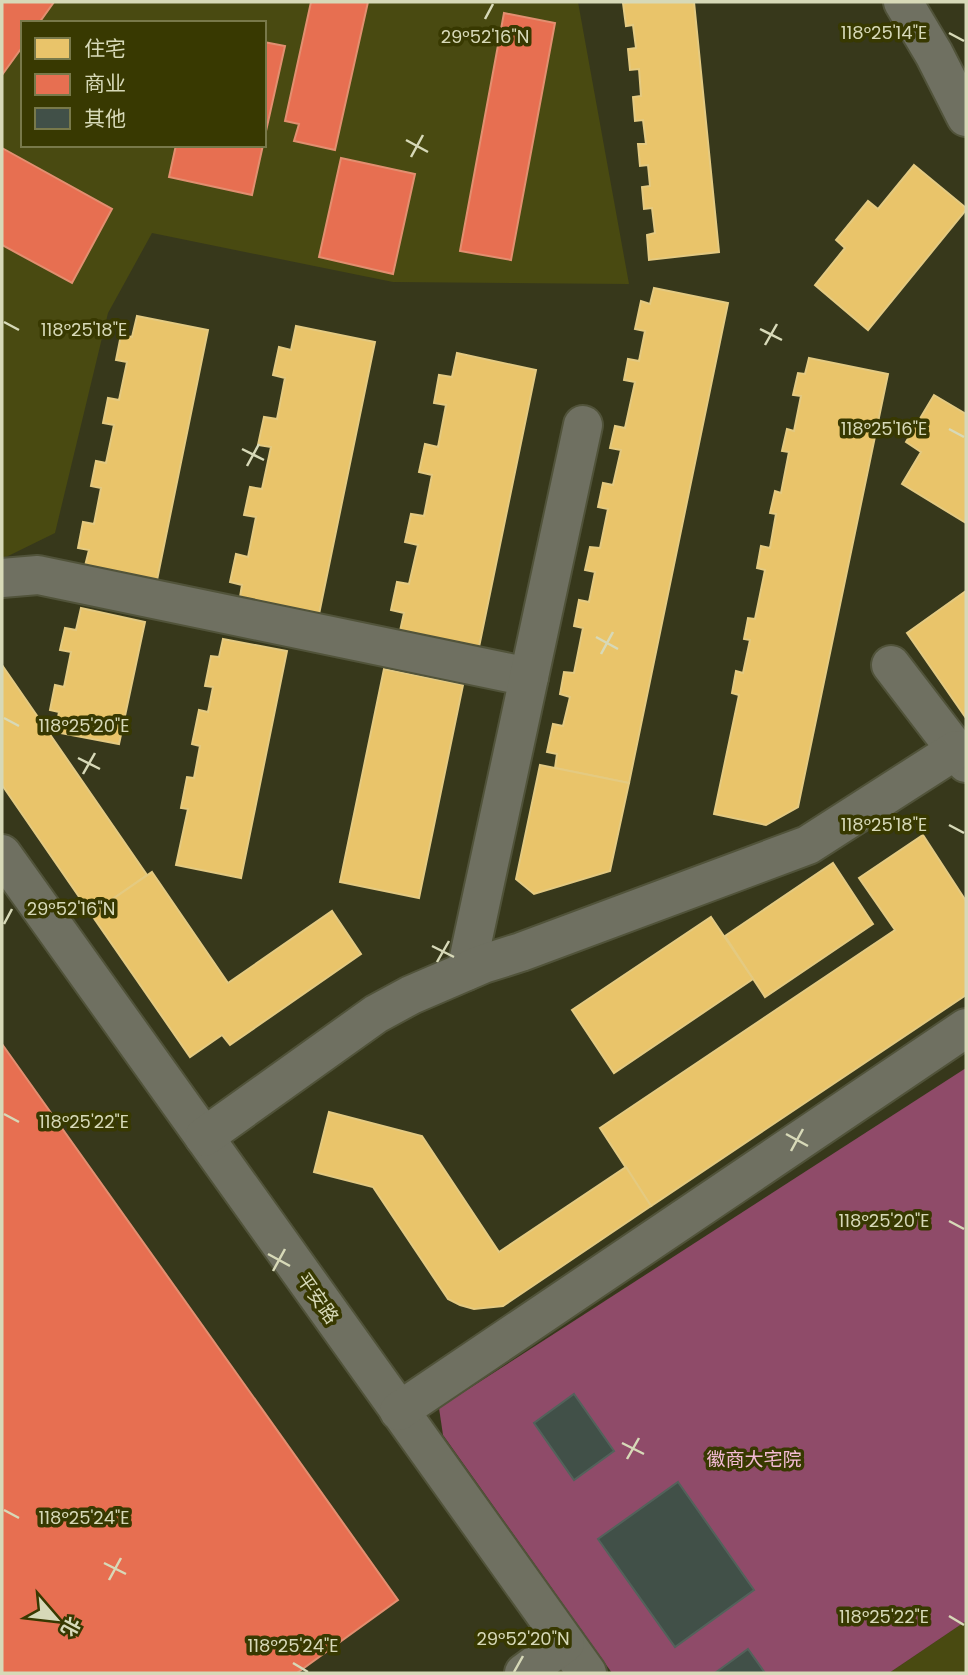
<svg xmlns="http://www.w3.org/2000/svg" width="968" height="1675" font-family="Poppins,'Noto Sans SC',sans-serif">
  <rect width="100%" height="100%" fill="#37381b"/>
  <g fill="#494a11" fill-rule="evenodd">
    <path d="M2 2H578L629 284 393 282 152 233 108 313 55 533 2 559ZM23 23H264V145H23Z"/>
    <polygon points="966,1621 966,1673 889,1673"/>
  </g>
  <polygon fill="#8f4b69" points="966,1068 966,1621 889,1673 612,1673 443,1435 439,1408"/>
  <g fill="#e9c46a" stroke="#e4ca81" stroke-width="2">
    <polygon points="631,2 694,2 719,252 649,260 647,235 655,233 652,208 644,209 642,187 650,186 648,165 640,166 638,144 646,144 643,120 635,121 633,97 641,96 639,69 630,70 628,49 636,48 633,25 626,26 623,3"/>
    <polygon points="914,165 966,208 966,210 868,330 815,285 845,248 836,240 868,201 878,209"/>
    <polygon points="654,288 728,303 629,783 555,768 557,754 547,752 553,724 563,726 570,697 560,694 564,672 574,673 583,628 574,626 579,600 589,602 595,572 585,570 590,547 600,548 608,509 598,507 603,483 613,485 621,450 610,448 615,426 625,428 635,382 624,380 628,359 639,361 645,331 635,329 641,301 650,304"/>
    <polygon points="137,316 208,330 157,580 85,566 89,550 78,548 83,522 94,524 101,488 91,486 96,461 106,463 114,425 103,423 108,398 119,400 127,362 116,360 121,335 132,337"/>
    <polygon points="296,326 375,342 318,619 239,603 242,585 230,582 236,554 248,557 256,517 244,515 250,487 262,489 271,447 258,445 264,417 277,419 285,378 273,375 279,347 291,350"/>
    <polygon points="457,353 536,370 479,647 400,631 404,613 391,610 397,582 409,584 418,545 405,542 411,514 424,516 432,475 419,472 425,444 438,447 446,405 434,403 439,375 452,377"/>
    <polygon points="809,358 888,374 798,807 766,825 714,814 739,695 732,693 736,671 743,673 750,640 744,639 748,618 755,619 765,570 757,568 761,546 770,548 776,514 770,513 775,491 781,493 789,452 782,451 787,429 794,431 801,396 793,395 798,373 805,374"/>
    <polygon points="934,395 966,414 966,523 902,484 921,452 906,442"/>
    <polygon points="966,591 966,718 907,633"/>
    <polygon points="81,608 145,622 119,744 55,732 59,712 50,710 55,685 64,687 71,652 60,650 65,628 76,630"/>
    <polygon points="223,639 287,651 241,878 176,865 188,809 181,808 187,777 194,778 200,746 192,744 199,710 208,712 213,687 205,686 211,656 219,657"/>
    <polygon points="2,665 147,875 91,914 2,785"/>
    <polygon points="384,669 463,685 419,898 340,882"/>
    <polygon points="540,765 629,783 610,871 534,894 516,879"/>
    <polygon points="923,835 966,901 966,995 651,1206 600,1128 895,930 859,878"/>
    <polygon points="833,863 873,924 765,997 725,936"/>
    <polygon points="152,872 228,983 332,911 361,954 230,1045 222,1035 190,1057 91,914"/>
    <polygon points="711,917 753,979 614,1073 572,1010"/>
    <polygon points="329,1112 422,1136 499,1252 626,1167 651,1206 503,1306 474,1309 460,1305 448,1299 373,1187 314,1172"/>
  </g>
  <g fill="#e76f51" stroke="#e28f70" stroke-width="2">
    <polygon points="2,2 54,2 39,23 23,23 23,46 2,75"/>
    <polygon points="311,2 368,2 335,150 294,141 299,124 285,121"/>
    <polygon points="504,13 555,23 511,260 460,251"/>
    <polygon points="264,42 285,46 264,140"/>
    <polygon points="176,145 263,145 252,195 169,177"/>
    <polygon points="2,148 112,209 72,283 2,245"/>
    <polygon points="341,158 415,174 393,274 319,257"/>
    <polygon points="2,1044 398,1600 297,1673 2,1673"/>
  </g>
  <g fill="#415048" stroke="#53625b" stroke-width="2">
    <polygon points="574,1394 614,1451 574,1480 534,1423"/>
    <polygon points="678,1482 754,1590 675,1647 598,1539"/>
    <polygon points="748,1649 765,1673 715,1673"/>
  </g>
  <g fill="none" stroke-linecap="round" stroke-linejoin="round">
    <g stroke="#51533a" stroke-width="42">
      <g id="minor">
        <polyline points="903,2 934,54 966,117"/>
        <polyline points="2,578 38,575 529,677"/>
        <polyline points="891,665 966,763"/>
        <polyline points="2,854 587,1673"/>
        <polyline points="466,971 583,425"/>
        <polyline points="204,1137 376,1014 411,995 483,964 521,952 808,845 956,750"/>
        <polyline points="399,1411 966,1028"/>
        <polyline points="524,1673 565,1643"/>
      </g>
    </g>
    <use href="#minor" stroke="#6f7061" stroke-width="38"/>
  </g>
  <path fill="none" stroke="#d7d9b8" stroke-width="2.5" d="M485 19 493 4M949 33 964 41M406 140 428 152M411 157 423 135M4 322 19 330M760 329 782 340M765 345 777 324M949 429 964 437M242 449 264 460M247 466 259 444M596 637 618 649M601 654 613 632M4 718 19 726M78 758 100 769M83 774 95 753M949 825 964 833M4 924 12 909M432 946 454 957M437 962 449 941M4 1114 19 1122M786 1134 808 1146M791 1151 803 1129M949 1221 964 1229M268 1254 290 1266M273 1271 285 1249M622 1443 644 1454M627 1459 639 1438M4 1510 19 1518M104 1563 126 1574M109 1580 121 1558M949 1616 964 1625M293 1663 308 1672M514 1672 523 1656"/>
  <g text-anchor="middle" stroke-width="7" stroke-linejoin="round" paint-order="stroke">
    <g font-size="19" fill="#d7d9b8" stroke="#383901">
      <text transform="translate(318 1298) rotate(55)" y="7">平安路</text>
    </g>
    <g font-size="19" fill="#f4bbd4" stroke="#383901">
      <text x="754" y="1466">徽商大宅院</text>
    </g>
  </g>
  <g font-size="18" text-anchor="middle" fill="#d7d9b8" stroke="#383901" stroke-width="7" stroke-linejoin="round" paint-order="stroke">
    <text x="884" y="39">118°25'14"E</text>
    <text x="485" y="43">29°52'16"N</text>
    <text x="84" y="336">118°25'18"E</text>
    <text x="884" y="435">118°25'16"E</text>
    <text x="84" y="732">118°25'20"E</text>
    <text x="884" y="831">118°25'18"E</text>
    <text x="71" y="915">29°52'16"N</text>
    <text x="84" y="1128">118°25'22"E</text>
    <text x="884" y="1227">118°25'20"E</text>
    <text x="84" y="1524">118°25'24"E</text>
    <text x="884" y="1623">118°25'22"E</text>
    <text x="523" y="1645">29°52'20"N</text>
    <text x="293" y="1652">118°25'24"E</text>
  </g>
  <rect width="968" height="1675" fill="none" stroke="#d7d9b8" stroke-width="7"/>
  <rect x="21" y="21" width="245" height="126" fill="#383901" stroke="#78794a" stroke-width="2"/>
  <rect x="35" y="38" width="35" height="21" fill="#e9c46a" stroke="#78794a" stroke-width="2"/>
  <text x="84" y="56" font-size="21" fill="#d7d9b8">住宅</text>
  <rect x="35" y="74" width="35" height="21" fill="#e76f51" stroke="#78794a" stroke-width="2"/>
  <text x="84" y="91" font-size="21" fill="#d7d9b8">商业</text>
  <rect x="35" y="108" width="35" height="21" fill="#415048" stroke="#78794a" stroke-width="2"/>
  <text x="84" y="126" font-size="21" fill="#d7d9b8">其他</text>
  <g transform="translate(56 1619) rotate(118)" stroke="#383901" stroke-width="5" paint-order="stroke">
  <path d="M0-5L12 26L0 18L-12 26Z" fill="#d7d9b8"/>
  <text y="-10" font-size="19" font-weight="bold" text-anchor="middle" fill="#d7d9b8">北</text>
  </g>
</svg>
